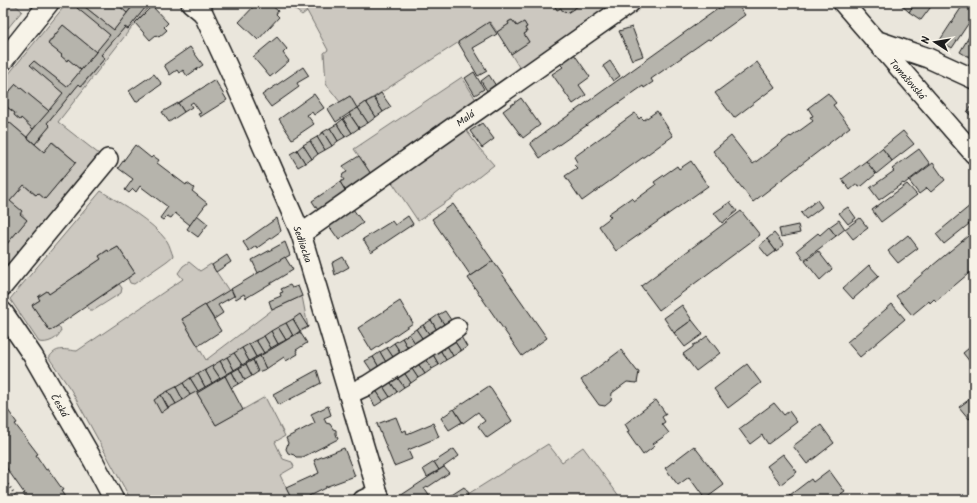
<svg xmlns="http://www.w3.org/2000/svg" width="977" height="503" font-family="Kalam,sans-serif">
  <rect width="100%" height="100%" fill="#eae6dc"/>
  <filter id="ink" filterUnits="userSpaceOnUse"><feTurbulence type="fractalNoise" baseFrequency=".025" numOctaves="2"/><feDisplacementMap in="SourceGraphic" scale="8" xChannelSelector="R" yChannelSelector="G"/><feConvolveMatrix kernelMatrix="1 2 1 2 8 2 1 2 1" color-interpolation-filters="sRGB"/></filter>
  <g filter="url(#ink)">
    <g fill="#ccc8c0" stroke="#74726e">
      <polygon points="3,3 13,3 22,11 3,34"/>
      <polygon points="67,3 116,3 127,13 114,30 80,3 77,7 110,35 96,52 63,25 48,43 62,55 61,56 67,61 68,59 81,70 67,87 34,61 30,65 63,93 49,111 16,84 3,99 3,81"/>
      <polygon points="146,3 152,3 135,23 58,122 99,154 3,273 3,243 6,245 27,220 10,201 24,185 35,195 38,193 45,199 76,162 53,142 44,152 35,144 50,126 47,123 79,84 82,86 105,58 101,55 125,27 128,29 145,8 143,7"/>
      <polygon points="286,3 616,3 522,72 511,54 529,42 524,34 527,32 525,28 527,27 524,22 517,26 514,22 513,22 511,20 508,22 509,24 497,32 490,22 357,108 350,96 340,102 326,84 324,53 328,50 307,11 302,15"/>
      <polygon points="462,77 478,103 373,177 354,149"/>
      <polygon points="3,104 15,113 14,115 20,120 21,118 33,129 27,137 9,122 3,128"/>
      <polygon points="466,130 479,148 494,165 452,198 418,221 392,182"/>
      <path d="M101 191C123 205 151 220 167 241 170 246 171 251 173 256L167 261 134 284 130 283 128 278 135 273 118 247 109 252 107 250 99 256 101 259 49 294 47 291 39 296 40 300 32 305 50 331 58 326 61 330C59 339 47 344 39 342L10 299Z"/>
      <path d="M189 262 200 271 211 264 229 291 182 319 206 360 272 310 302 296 308 327 197 393 216 425 265 397 285 436 275 442 283 459 292 462 294 467 280 475 292 500H131L71 390 49 358C56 346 65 350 77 351L183 279 178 273 183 266Z"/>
      <polygon points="119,284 122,288 121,293 94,310 90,310 87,306"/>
      <polygon points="548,444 562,462 583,447 622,500 471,500 467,495"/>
    </g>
    <g fill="#b6b4ac" stroke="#1c1c1c">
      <polygon points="80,3 114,30 135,3 146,3 143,7 145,8 128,29 125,27 101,55 105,58 81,86 79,84 47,123 50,126 35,144 27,137 63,93 30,65 34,61 67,87 110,35 77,8"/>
      <polygon points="116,3 135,3 127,13"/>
      <polygon points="257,3 269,3 278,11 276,14 279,17 258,40 239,22"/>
      <polygon points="553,3 583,3 567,13 565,11 563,12 561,8 557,10"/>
      <polygon points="726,3 736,3 745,15 710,40 708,39 651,79 653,82 644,88 643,86 540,158 530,143"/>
      <polygon points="899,3 916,3 909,12"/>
      <polygon points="916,3 931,3 933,4 921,20 909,12"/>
      <polygon points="963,5 974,12 974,15 952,48 940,40"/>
      <polygon points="152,6 168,23 164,27 167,30 159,37 156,35 150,40 135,23"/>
      <polygon points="512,20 517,26 524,22 527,27 525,28 527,32 524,34 529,42 511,54 497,32 509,24 508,22"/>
      <polygon points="489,22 497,34 473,48 487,71 478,76 458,42"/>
      <polygon points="63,25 96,52 81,70 68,59 67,61 61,56 62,55 48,44"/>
      <polygon points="632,27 643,56 632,60 619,31"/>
      <polygon points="974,28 974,60 960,52"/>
      <polygon points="277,37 287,49 283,53 289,61 270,77 253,57"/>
      <polygon points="190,47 203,65 187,76 183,70 179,73 177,70 170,75 164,65"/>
      <polygon points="574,54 590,77 579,85 586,95 573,104 552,74 563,67 560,64"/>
      <polygon points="610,61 620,76 613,81 603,66"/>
      <polygon points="757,62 775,87 734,118 715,93"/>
      <polygon points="303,67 309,76 297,83 299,87 271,107 262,95"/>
      <polygon points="474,72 484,89 475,95 465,78"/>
      <polygon points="154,74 162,84 136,102 129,91"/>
      <polygon points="489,75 498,89 489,94 481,81"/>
      <polygon points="215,80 227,100 200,117 198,114 201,113 193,102 190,104 192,107 184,112 178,103"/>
      <polygon points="16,84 49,111 33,129 21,118 20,120 14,115 15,113 3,104 3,99"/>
      <polygon points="381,93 391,107 383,112 374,98"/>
      <polygon points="828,93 836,103 833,105 850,127 753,202 713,151 731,136 753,164 790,136 791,137 813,121 810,117 813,116 808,108"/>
      <polygon points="314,94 324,108 314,115 312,112 307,115 314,124 292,139 279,119"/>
      <polygon points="350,96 357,108 336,122 328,109"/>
      <polygon points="374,98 383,112 376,117 366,102"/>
      <polygon points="521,98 540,125 523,138 503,111"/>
      <polygon points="366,102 376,117 368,123 358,108"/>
      <polygon points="178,103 184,112 169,122 162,112"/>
      <polygon points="974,104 974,118 967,112"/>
      <polygon points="358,108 368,123 359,128 349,113"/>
      <polygon points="657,111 673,136 582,201 565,176 577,168 574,165 577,162 574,157 635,113 639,119 641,117 644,120"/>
      <polygon points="350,115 359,128 352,133 343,119"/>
      <polygon points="343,119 352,133 345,137 337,124"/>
      <polygon points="9,122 44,152 52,142 76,162 45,199 38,193 36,195 24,185 10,201 22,211 20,214 27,220 6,245 3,243 3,128"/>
      <polygon points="482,123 494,139 482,148 470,131"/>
      <polygon points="337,124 345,137 338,141 330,128"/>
      <polygon points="330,128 338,141 332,146 323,132"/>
      <polygon points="903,131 914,144 892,161 882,148"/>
      <polygon points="323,132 332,146 325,150 317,137"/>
      <polygon points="317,137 325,150 318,154 310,141"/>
      <polygon points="310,141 318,154 312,159 303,145"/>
      <polygon points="135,145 151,158 153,156 159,160 157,163 186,185 187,183 194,188 192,191 207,203 190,225 175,213 171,218 167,216 163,220 160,218 168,207 140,186 136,192 133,189 129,193 125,190 133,179 118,168"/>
      <polygon points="303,145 312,159 305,163 297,150"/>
      <polygon points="882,148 892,161 876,174 866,161"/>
      <polygon points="919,149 930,164 904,184 903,183 879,200 870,188 894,171 892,169"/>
      <polygon points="297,150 305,163 298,167 290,154"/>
      <polygon points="359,156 373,177 348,195 340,182 344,180 342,177 343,174 347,172 343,166"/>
      <polygon points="691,161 708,186 616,251 599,226 611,217 608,214 631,198 634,201 656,185 654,182 677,166 679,169"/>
      <polygon points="866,161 876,174 862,186 859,187 857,184 850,190 842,179"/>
      <polygon points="933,163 945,180 931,192 927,188 919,194 909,181"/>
      <polygon points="340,182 348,195 320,213 312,201"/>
      <polygon points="907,184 917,195 881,222 872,210"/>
      <polygon points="817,200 822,207 806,219 801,213"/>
      <polygon points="730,202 737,211 722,223 714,213"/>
      <polygon points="453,204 493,261 471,276 432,219"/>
      <polygon points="971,205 974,209 974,220 944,244 936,234"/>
      <polygon points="848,207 856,218 848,224 839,213"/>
      <polygon points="353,209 363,223 339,240 329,226"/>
      <polygon points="741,211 760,235 659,310 641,286"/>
      <polygon points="197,215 208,224 198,237 187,229"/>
      <polygon points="408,216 413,224 371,252 363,239 392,221 395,225"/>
      <polygon points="277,218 281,231 257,248 256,246 249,251 243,242"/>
      <polygon points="860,218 868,228 853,239 845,229"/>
      <polygon points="839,220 845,229 836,236 829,227"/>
      <polygon points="798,225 800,233 781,237 779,229"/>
      <polygon points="829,227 836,236 804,260 797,250 818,233 820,235"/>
      <polygon points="974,231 974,269 936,301 934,299 930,303 929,301 912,315 896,296"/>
      <polygon points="774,233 784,245 776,251 767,239"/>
      <polygon points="908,235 918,248 898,263 888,251"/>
      <polygon points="767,239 776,251 768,257 759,246"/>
      <polygon points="285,242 290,255 258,273 252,260"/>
      <polygon points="118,247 135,273 50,331 32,305 40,300 38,297 47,291 49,294 101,259 99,256 108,250 109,252"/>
      <polygon points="818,251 832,269 820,280 805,261"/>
      <polygon points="227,255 231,262 216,272 212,265"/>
      <polygon points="285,257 293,270 246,298 244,294 236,299 231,289"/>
      <polygon points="343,257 349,267 335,275 332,263"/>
      <polygon points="493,261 547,338 522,356 468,278"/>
      <polygon points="869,265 879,276 853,299 843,288"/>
      <polygon points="290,285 292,288 298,286 302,296 272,310 269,301 281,296 280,293 283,292 281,289"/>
      <polygon points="231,289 234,296 218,305 223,313 214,319 205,305"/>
      <polygon points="400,301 413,323 372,351 358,328"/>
      <polygon points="892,304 905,319 860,357 847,342"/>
      <polygon points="205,305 221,331 198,346 182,319"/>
      <polygon points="682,305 692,320 674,333 664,318"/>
      <polygon points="445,311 453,323 446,327 438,315"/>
      <polygon points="300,314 308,327 300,331 293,319"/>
      <polygon points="438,315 446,327 438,332 431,320"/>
      <polygon points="293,319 300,331 293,336 286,323"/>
      <polygon points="431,320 438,332 431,337 423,325"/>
      <polygon points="692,320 703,334 685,347 674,333"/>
      <polygon points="286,323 293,336 286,340 278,327"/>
      <polygon points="423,325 431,337 424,341 416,329"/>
      <polygon points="278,327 286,340 278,344 271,331"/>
      <polygon points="416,329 424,341 417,346 409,334"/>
      <polygon points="271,331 278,344 271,348 264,336"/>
      <polygon points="300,332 307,343 296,350 298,354 286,361 284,357 266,369 260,356"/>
      <polygon points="409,334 417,346 409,350 402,338"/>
      <polygon points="460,335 467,347 461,351 453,339"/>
      <polygon points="264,336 271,348 264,353 256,340"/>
      <polygon points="707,336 720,353 696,371 683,354 693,347 693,345 698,343"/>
      <polygon points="402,338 409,350 402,355 394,343"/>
      <polygon points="453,339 461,351 453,356 446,344"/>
      <polygon points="256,340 264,353 256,357 249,344"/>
      <polygon points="394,343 402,355 395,360 387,348"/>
      <polygon points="249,344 256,357 249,361 242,348"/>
      <polygon points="446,344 453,356 446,360 439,348"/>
      <polygon points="974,344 974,367 963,353"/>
      <polygon points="242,348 249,361 242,365 234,353"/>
      <polygon points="387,348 395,360 387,364 380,352"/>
      <polygon points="439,348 446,360 439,365 432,353"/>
      <polygon points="621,350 637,371 639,372 637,383 627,382 612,393 611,401 605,406 599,405 581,380"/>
      <polygon points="380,352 387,364 380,369 373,357"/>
      <polygon points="234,353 242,365 234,370 227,357"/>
      <polygon points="432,353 439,365 432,369 425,357"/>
      <polygon points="260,356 266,369 258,372 253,360"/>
      <polygon points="227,357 234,370 227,374 220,361"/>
      <polygon points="373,357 380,369 373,373 365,361"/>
      <polygon points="425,357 432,369 425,374 417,362"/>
      <polygon points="253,360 258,372 252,376 246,364"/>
      <polygon points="220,361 227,374 220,378 212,366"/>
      <polygon points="417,362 425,374 418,378 410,366"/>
      <polygon points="246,364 252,376 245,380 239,368"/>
      <polygon points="747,364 761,383 728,408 714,389"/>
      <polygon points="212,366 220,378 212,383 205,370"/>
      <polygon points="410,366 418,378 411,383 403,371"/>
      <polygon points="239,368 245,380 238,384 232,372"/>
      <polygon points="205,370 212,383 205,387 198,374"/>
      <polygon points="317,370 321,383 279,405 273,394"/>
      <polygon points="403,371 411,383 404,387 396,376"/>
      <polygon points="232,372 238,384 231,388 225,376"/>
      <polygon points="198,374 205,387 198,391 190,378"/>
      <polygon points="225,376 243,410 216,425 197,393"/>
      <polygon points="396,376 404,387 397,392 389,380"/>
      <polygon points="190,378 198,391 190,395 183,383"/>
      <polygon points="389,380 397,392 390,397 382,385"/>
      <polygon points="183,383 190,395 183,400 176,387"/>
      <polygon points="382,385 390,397 383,401 375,389"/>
      <polygon points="489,386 512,421 487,438 478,426 485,421 478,412 463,423 454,409"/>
      <polygon points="176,387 183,400 176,404 168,391"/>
      <polygon points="375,389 383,401 375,406 368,394"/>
      <polygon points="168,391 176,404 168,408 161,395"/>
      <polygon points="161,395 168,408 161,413 154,400"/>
      <polygon points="974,396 974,415 969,419 959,407"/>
      <polygon points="656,400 666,414 662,417 665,422 662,424 669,433 653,444 655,446 643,455 627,432 629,431 625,424"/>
      <polygon points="3,403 17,423 15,424 38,454 36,455 46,470 48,469 63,490 61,491 67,500 27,500 23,494 24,493 3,463"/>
      <polygon points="774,403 784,415 789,411 797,422 768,444 762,435 750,444 739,429"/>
      <polygon points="328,406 331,415 324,418 326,423 330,424 333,429 336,430 336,434 338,439 303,457 296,457 294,455 288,453 286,449 288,443 286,438 315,423 311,414"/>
      <polygon points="454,409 462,422 449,430 441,418"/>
      <polygon points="396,417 402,432 406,430 407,434 433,423 439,437 408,450 412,459 394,466 377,424"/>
      <polygon points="821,425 834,443 807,464 793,446"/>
      <polygon points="694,446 724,485 705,499 689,477 678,485 665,468"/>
      <polygon points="344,448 355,476 325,487 325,488 309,496 311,500 292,500 286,488 319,473 314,460"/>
      <polygon points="454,449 459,456 439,470 434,462"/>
      <polygon points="783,454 797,472 781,484 767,466"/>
      <polygon points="434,462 439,470 427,477 423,469"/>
      <polygon points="444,467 449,473 428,487 427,486 424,488 432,500 403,500 400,496"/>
      <polygon points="829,470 845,492 838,497 841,500 793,500 789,494 790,495 811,479 813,482"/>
      <polygon points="464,487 468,495 461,500 452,500 450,496"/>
    </g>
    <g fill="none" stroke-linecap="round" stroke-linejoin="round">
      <g stroke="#1c1c1c" stroke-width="22">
        <g id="minor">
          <polyline points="191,3 203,13 232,76 301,234 380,500"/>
          <polyline points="843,3 974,154"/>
          <polyline points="875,40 928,58 974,79"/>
          <polyline points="3,61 49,3"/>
          <polyline points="301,234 630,3"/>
          <polyline points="3,286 108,159"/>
          <polyline points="3,312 33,356 94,462 114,500"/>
          <polyline points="349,394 368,385 457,328"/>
          <polyline points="363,500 378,493"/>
        </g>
      </g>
      <polyline stroke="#1c1c1c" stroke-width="2.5" stroke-dasharray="1 3" stroke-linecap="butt" points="3,478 19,500"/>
      <use href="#minor" stroke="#f7f3e8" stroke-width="19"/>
    </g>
  </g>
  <g text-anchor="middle" stroke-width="4" stroke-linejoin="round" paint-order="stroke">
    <g font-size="10" fill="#1c1c1c" stroke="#f7f3e8">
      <text transform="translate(908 79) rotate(49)" y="4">Tomašovská</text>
      <text transform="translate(465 118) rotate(-35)" y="4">Malá</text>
      <text transform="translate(303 244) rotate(71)" y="4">Sedliacka</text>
      <text transform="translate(60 405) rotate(60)" y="4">Česká</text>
    </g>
  </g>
  <rect width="977" height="503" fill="none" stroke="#f7f3e8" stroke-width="16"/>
  <rect x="8" y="8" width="961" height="487" fill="none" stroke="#1c1c1c" stroke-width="1.5" filter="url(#ink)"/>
  <g transform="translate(935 42) rotate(282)" stroke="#f7f3e8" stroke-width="3" paint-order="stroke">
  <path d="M0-3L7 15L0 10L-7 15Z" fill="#1c1c1c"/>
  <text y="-6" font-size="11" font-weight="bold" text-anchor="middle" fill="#1c1c1c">N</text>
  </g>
</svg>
